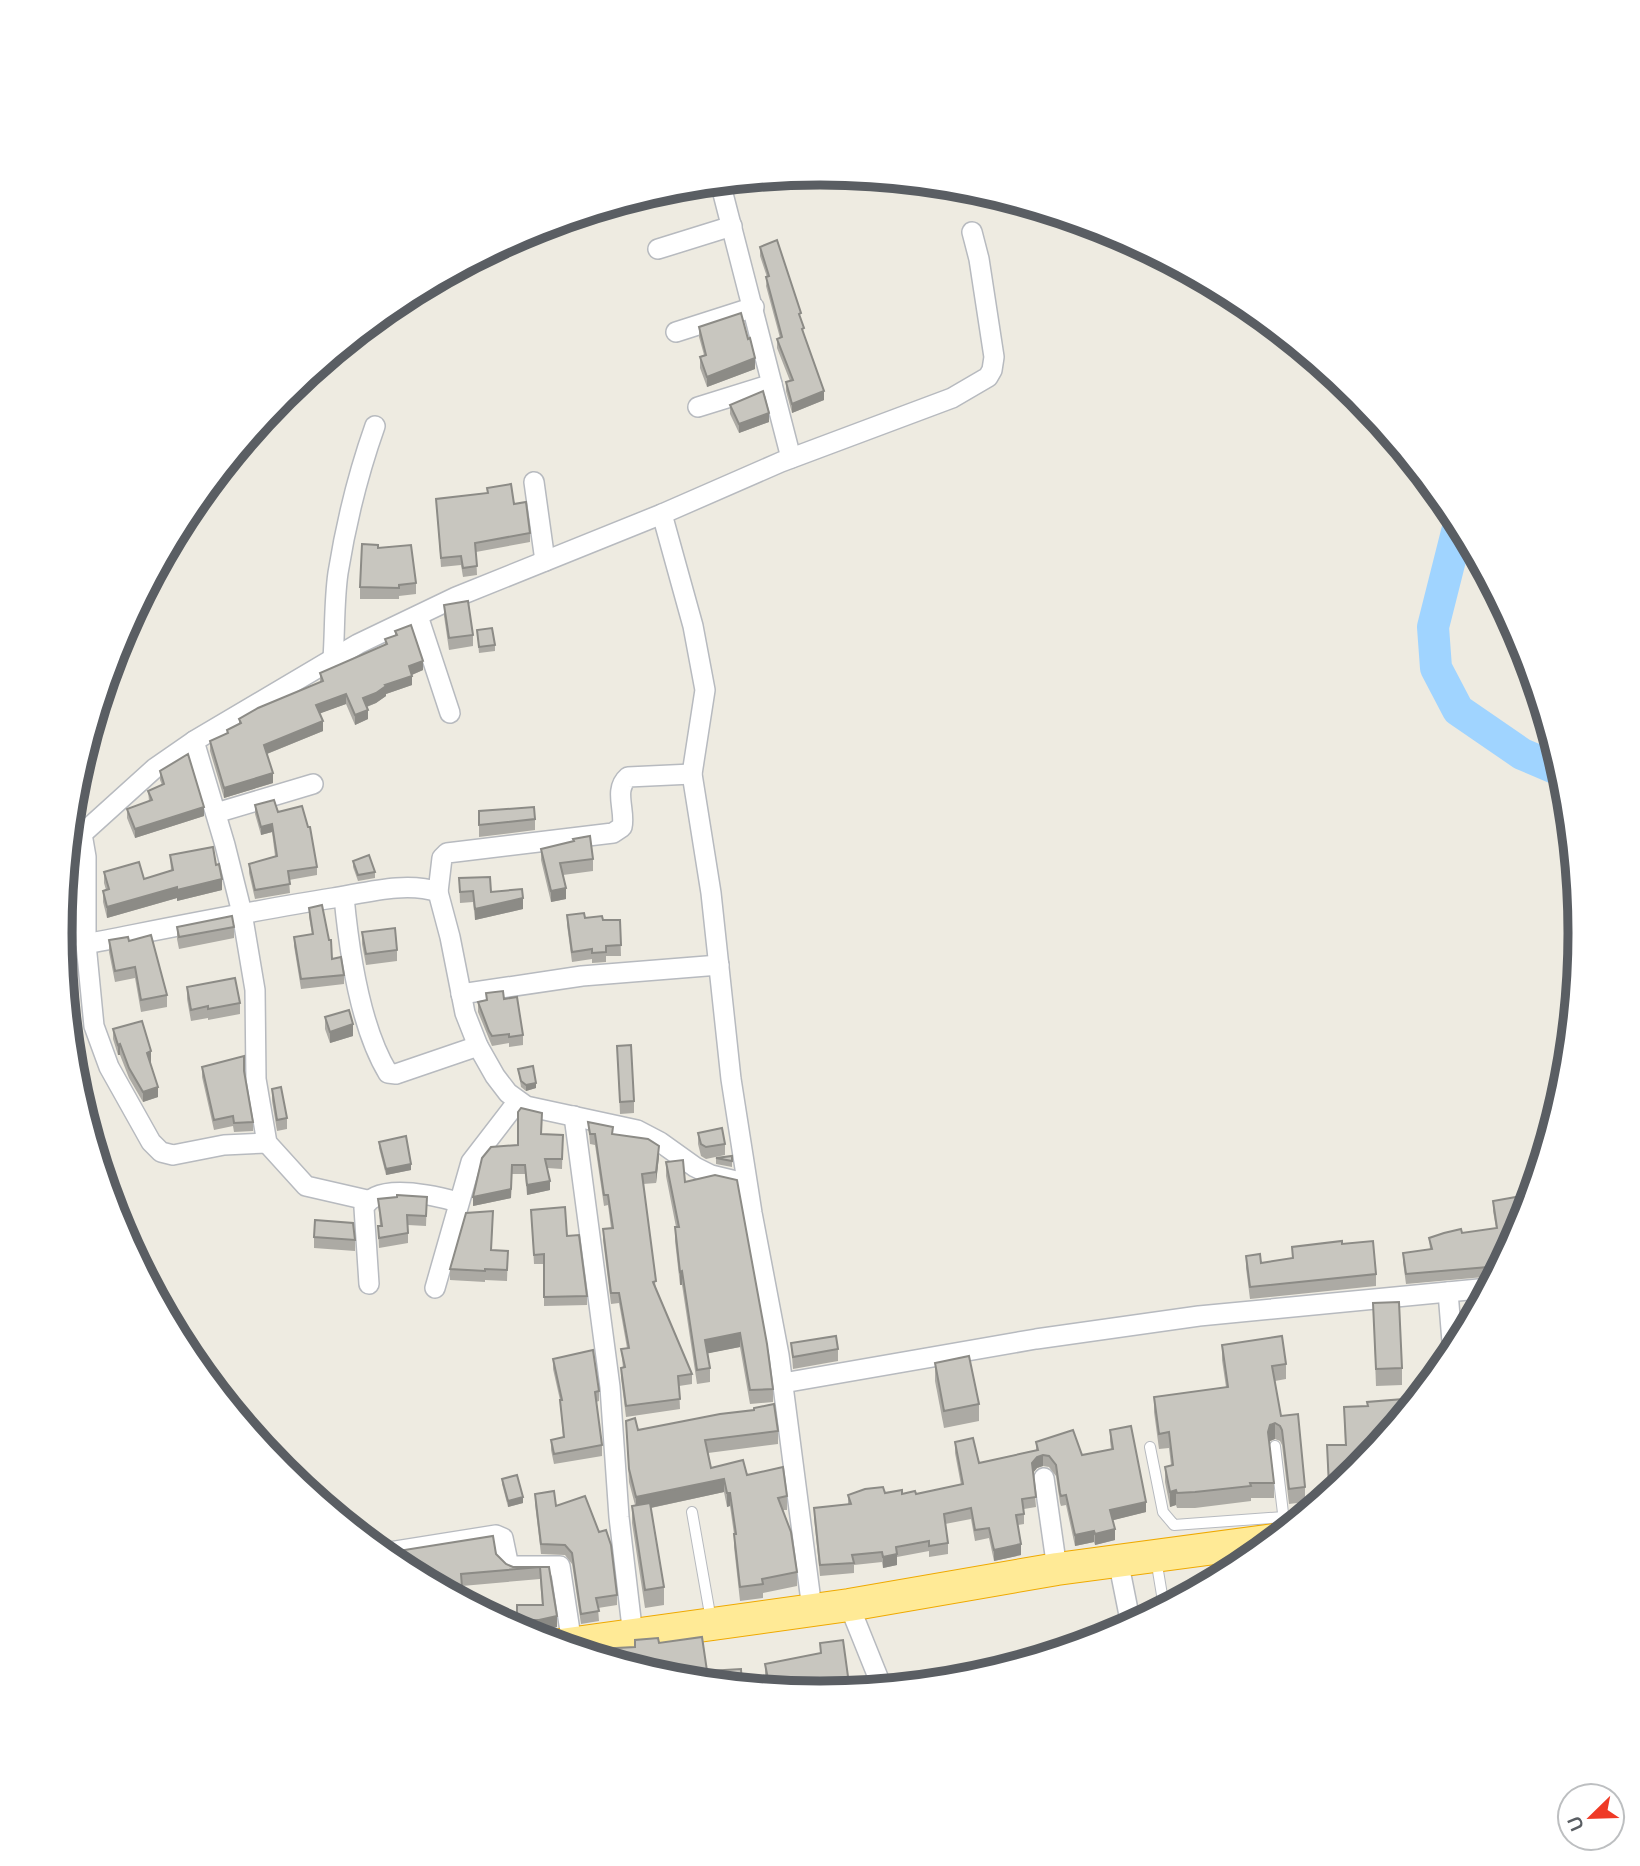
<svg xmlns="http://www.w3.org/2000/svg" width="1640" height="1866" font-family="Mulish,sans-serif">
  <rect width="100%" height="100%" fill="#eeebe1"/>
  <g fill="none" stroke-linecap="round" stroke-linejoin="round">
    <polyline stroke="#a0d4ff" stroke-width="32" points="1459,524 1433,627 1436,668 1458,710 1522,754 1562,771"/>
    <g stroke="#b7babf" stroke-width="12">
      <g id="service">
        <polyline points="1275,1446 1285,1530"/>
        <polyline points="1150,1447 1163,1512 1174,1525 1284,1517"/>
        <polyline points="692,1512 711,1620"/>
        <polyline points="1156,1559 1164,1607"/>
      </g>
    </g>
    <g stroke="#b7babf" stroke-width="22">
      <g id="minor">
        <polyline points="720,182 791,458"/>
        <polyline points="658,249 732,226"/>
        <polyline points="676,332 754,307"/>
        <polyline points="698,407 772,384"/>
        <polyline points="534,482 545,561"/>
        <polyline points="662,514 693,626 705,690 692,774 711,893 731,1079 752,1213 779,1355 812,1609"/>
        <polyline points="418,616 450,713"/>
        <path d="M333 659C335 631 334 601 338 573 346 523 358 474 375 426"/>
        <polyline points="194,741 225,845 242,913 255,990 256,1079 267,1143 306,1186 367,1200"/>
        <polyline points="216,813 313,784"/>
        <path d="M438 892 442 858 447 853 613 833 622 827C626 811 613 790 628 777L692 774"/>
        <path d="M344 897C349 950 360 1027 388 1073L396 1074 478 1046"/>
        <path d="M86 944C168 928 250 911 333 898 365 893 406 881 438 892L450 937 465 1013 478 1046 495 1076 508 1093 526 1106 637 1130 660 1142 695 1167 711 1175 736 1181"/>
        <polyline points="461,994 582,976 719,965"/>
        <polyline points="574,1116 610,1387 619,1517 633,1636"/>
        <polyline points="267,1143 224,1145 173,1155 161,1152 151,1142 109,1067 94,1026 86,944 86,857 82,834 155,768 194,741 358,644 456,597 662,514 781,462 952,398 988,377 992,370 994,357 979,259 972,232"/>
        <path d="M369 1284 364 1208C376 1181 436 1196 458 1202"/>
        <polyline points="435,1288 471,1162 518,1101"/>
        <polyline points="1448,1292 1453,1354"/>
        <polyline points="783,1383 1036,1339 1199,1316 1489,1288"/>
        <polyline points="1044,1478 1057,1569"/>
        <polyline points="383,1553 496,1535 503,1538 508,1562 513,1566 560,1566 572,1644"/>
        <polyline points="1118,1560 1131,1625"/>
        <polyline points="849,1605 882,1687"/>
      </g>
    </g>
    <g stroke="#efa900" stroke-width="34">
      <polyline id="trunk" points="561,1645 849,1605 1057,1569 1274,1540"/>
    </g>
    <use href="#service" stroke="#fff" stroke-width="10"/>
    <use href="#minor" stroke="#fff" stroke-width="19"/>
    <use href="#trunk" stroke="#ffea96" stroke-width="32"/>
  </g>
  <g fill="#acaaa4">
    <polygon points="760,247 801,320 804,335 824,400 792,413 786,391 786,382 790,381 777,348 777,339 780,338 766,286 767,277 760,256"/>
    <polygon points="699,327 748,339 755,369 707,387 700,368 700,357 704,355 699,337"/>
    <polygon points="730,405 769,422 739,433 730,414"/>
    <polygon points="487,488 514,504 530,533 530,542 476,552 477,575 463,577 461,565 441,567 436,499 487,493"/>
    <polygon points="378,548 416,583 416,594 399,596 399,599 360,599 360,587"/>
    <polygon points="444,605 473,635 473,646 449,650 444,616"/>
    <polygon points="477,630 495,645 495,651 479,653"/>
    <polygon points="395,631 423,670 412,675 412,685 386,694 386,696 376,703 367,707 368,719 355,725 346,704 320,713 323,731 267,754 273,783 224,798 210,751 210,741 227,734 227,730 239,724 239,719 320,682 320,673 385,645 385,639 395,636"/>
    <polygon points="160,771 204,816 135,838 127,818 127,809 149,801 148,791 162,785 160,780"/>
    <polygon points="255,805 278,812 317,867 317,875 289,880 290,893 255,899 249,873 249,864 275,856 272,832 261,835 255,814"/>
    <polygon points="479,811 535,819 535,830 479,837"/>
    <polygon points="541,849 593,859 593,871 563,875 566,899 551,902 541,860"/>
    <polygon points="170,855 216,865 222,890 177,901 177,898 107,918 103,902 103,891 106,890 104,883 104,872 144,879 171,871"/>
    <polygon points="353,861 375,872 375,878 358,881 353,867"/>
    <polygon points="459,878 491,892 523,909 475,920 473,902 460,903"/>
    <polygon points="309,908 332,959 344,975 344,984 301,989 294,946 294,937 312,934 309,917"/>
    <polygon points="567,915 603,920 620,920 621,956 606,956 606,962 592,963 592,959 572,962 567,925"/>
    <polygon points="177,927 234,927 234,938 179,949 177,939"/>
    <polygon points="362,932 397,950 397,961 366,965 362,944"/>
    <polygon points="109,940 129,941 167,995 167,1007 141,1012 135,978 115,982 109,952"/>
    <polygon points="187,987 240,1003 240,1014 208,1020 208,1018 191,1021 187,999"/>
    <polygon points="486,993 504,999 523,1035 523,1045 509,1047 509,1043 492,1046 478,1012 478,1002 486,1001"/>
    <polygon points="325,1017 353,1036 330,1043 325,1029"/>
    <polygon points="113,1029 151,1062 150,1062 158,1097 143,1102 129,1078 120,1055 118,1055 113,1039"/>
    <polygon points="617,1046 634,1101 634,1113 620,1114"/>
    <polygon points="202,1067 244,1071 253,1122 253,1131 234,1132 233,1126 214,1130 202,1077"/>
    <polygon points="518,1069 536,1088 526,1091 521,1087"/>
    <polygon points="272,1089 287,1118 287,1129 277,1131 272,1101"/>
    <polygon points="588,1122 659,1156 656,1183 643,1184 656,1290 692,1374 692,1384 679,1386 680,1409 626,1417 621,1378 621,1368 623,1368 621,1349 627,1348 619,1303 611,1304 603,1240 603,1229 611,1228 608,1205 604,1206 595,1145 590,1144"/>
    <polygon points="698,1133 725,1144 725,1155 706,1159 701,1156 698,1144"/>
    <polygon points="541,1134 563,1135 562,1169 547,1168 550,1190 527,1195 525,1174 512,1174 511,1198 473,1206 518,1145"/>
    <polygon points="379,1142 411,1170 386,1175 379,1148"/>
    <polygon points="716,1158 732,1161 732,1167 716,1164"/>
    <polygon points="666,1162 685,1182 773,1389 773,1402 750,1404 740,1347 708,1353 710,1368 710,1382 697,1384 682,1285 680,1285 675,1241 675,1227 676,1227 666,1176"/>
    <polygon points="427,1197 426,1226 408,1225 408,1243 379,1248 378,1226 380,1226 378,1199"/>
    <polygon points="1493,1201 1521,1228 1503,1261 1500,1262 1501,1265 1495,1276 1406,1284 1403,1262 1403,1253 1430,1249 1429,1238 1496,1228 1493,1211"/>
    <polygon points="531,1210 567,1236 587,1296 587,1305 544,1306 544,1264 534,1264"/>
    <polygon points="493,1222 491,1251 508,1251 507,1281 485,1280 485,1282 450,1280 450,1269"/>
    <polygon points="314,1237 355,1240 355,1251 314,1248"/>
    <polygon points="1342,1244 1376,1274 1376,1286 1250,1299 1246,1268 1246,1256 1261,1263 1292,1258 1292,1247"/>
    <polygon points="1373,1303 1402,1368 1402,1385 1376,1386"/>
    <polygon points="791,1343 838,1349 838,1361 793,1369"/>
    <polygon points="1222,1345 1286,1364 1286,1379 1275,1381 1281,1416 1305,1487 1305,1502 1289,1504 1282,1445 1280,1441 1275,1439 1270,1441 1269,1443 1274,1483 1274,1498 1251,1498 1251,1501 1195,1508 1177,1508 1176,1505 1170,1507 1165,1482 1165,1467 1171,1465 1169,1448 1159,1449 1154,1412 1154,1397 1226,1387 1222,1360"/>
    <polygon points="553,1359 599,1391 599,1401 596,1402 602,1445 602,1456 554,1464 551,1450 551,1440 563,1437 560,1400 553,1369"/>
    <polygon points="935,1363 979,1404 979,1421 944,1428 935,1381"/>
    <polygon points="1367,1406 1357,1471 1329,1494 1327,1456 1345,1445 1344,1407"/>
    <polygon points="626,1421 638,1430 778,1431 778,1444 708,1453 711,1468 747,1475 787,1496 787,1510 783,1510 797,1572 797,1586 763,1593 763,1598 740,1601 734,1547 734,1534 730,1506 727,1507 724,1492 651,1508 664,1587 664,1605 645,1608 632,1523 632,1506 635,1505 629,1482"/>
    <polygon points="1110,1430 1146,1512 1113,1520 1115,1540 1095,1545 1094,1542 1075,1546 1066,1505 1061,1506 1060,1503 1056,1476 1049,1467 1043,1466 1037,1468 1033,1473 1036,1507 1024,1509 1024,1524 1018,1525 1021,1555 994,1561 989,1538 975,1541 971,1519 945,1524 948,1543 948,1554 929,1557 929,1551 897,1557 897,1565 883,1568 882,1562 854,1565 854,1573 820,1576 814,1518 814,1508 848,1504 848,1495 885,1493 916,1494 961,1485 955,1453 955,1442 979,1463 1036,1450 1036,1442 1082,1455 1111,1449 1110,1441"/>
    <polygon points="502,1479 523,1503 508,1507 502,1484"/>
    <polygon points="535,1494 556,1506 617,1595 617,1605 598,1608 599,1621 581,1624 572,1564 565,1555 541,1554 535,1504"/>
    <polygon points="496,1554 506,1564 513,1567 549,1567 557,1627 539,1631 521,1631 517,1629 517,1605 542,1605 540,1579 462,1586 397,1565 395,1563 395,1555"/>
    <polygon points="635,1640 659,1643 707,1671 742,1686 671,1679 597,1656 635,1647"/>
    <polygon points="820,1643 850,1691 820,1693 765,1688 765,1664 820,1653"/>
  </g>
  <g fill="#8c8b86">
    <polygon points="755,358 755,369 707,387 707,377"/>
    <polygon points="824,391 824,400 792,413 792,404"/>
    <polygon points="769,413 769,422 739,433 739,424"/>
    <polygon points="423,661 423,670 409,676 409,666"/>
    <polygon points="412,676 412,685 386,694 386,696 376,703 363,708 363,698 385,685"/>
    <polygon points="346,694 346,704 316,715 316,705"/>
    <polygon points="368,710 368,719 355,725 355,715"/>
    <polygon points="323,721 323,731 264,755 264,745"/>
    <polygon points="273,773 273,783 224,798 224,788"/>
    <polygon points="204,807 204,816 135,838 135,829"/>
    <polygon points="272,824 272,832 261,835 261,827"/>
    <polygon points="222,879 222,890 177,901 177,890"/>
    <polygon points="177,887 177,898 107,918 107,907"/>
    <polygon points="566,888 566,899 551,902 551,891"/>
    <polygon points="523,898 523,909 475,920 475,909"/>
    <polygon points="353,1024 353,1036 330,1043 330,1032"/>
    <polygon points="120,1044 120,1055 118,1055 118,1045"/>
    <polygon points="151,1051 151,1062 147,1063 147,1053"/>
    <polygon points="536,1083 536,1088 526,1091 526,1085"/>
    <polygon points="158,1087 158,1097 143,1102 143,1092"/>
    <polygon points="659,1146 659,1156 656,1183 656,1172"/>
    <polygon points="411,1164 411,1170 386,1175 386,1169"/>
    <polygon points="512,1165 511,1198 473,1206 473,1197"/>
    <polygon points="550,1181 550,1190 527,1195 527,1185"/>
    <polygon points="682,1271 682,1285 680,1285 680,1272"/>
    <polygon points="740,1333 740,1347 705,1354 705,1340"/>
    <polygon points="1275,1423 1275,1439 1270,1441 1268,1447 1268,1432 1270,1425"/>
    <polygon points="1043,1455 1043,1466 1037,1468 1032,1474 1032,1463 1037,1457"/>
    <polygon points="724,1479 724,1492 636,1511 636,1497"/>
    <polygon points="1176,1490 1176,1505 1170,1507 1170,1492"/>
    <polygon points="727,1493 730,1493 730,1506 727,1507"/>
    <polygon points="523,1497 523,1503 508,1507 508,1501"/>
    <polygon points="1146,1502 1146,1512 1110,1521 1110,1510"/>
    <polygon points="1115,1529 1115,1540 1095,1545 1095,1534"/>
    <polygon points="1094,1531 1094,1542 1075,1546 1075,1535"/>
    <polygon points="1021,1544 1021,1555 994,1561 994,1550"/>
    <polygon points="897,1554 897,1565 883,1568 883,1557"/>
    <polygon points="557,1616 557,1627 539,1631 539,1620"/>
  </g>
  <g fill="#c8c6bf" stroke="#8c8b86" stroke-width="2">
    <polygon points="777,240 801,313 799,314 804,328 802,329 824,391 792,404 786,382 793,380 777,339 782,337 766,277 769,276 760,247"/>
    <polygon points="741,313 748,339 750,338 755,358 707,377 700,357 706,355 699,327"/>
    <polygon points="763,391 769,413 739,424 730,405"/>
    <polygon points="511,484 514,504 526,502 530,533 475,543 477,566 463,568 461,556 441,558 436,499 488,493 487,488"/>
    <polygon points="362,544 378,545 378,548 411,545 416,583 399,585 399,588 360,587"/>
    <polygon points="468,601 473,635 449,638 444,605"/>
    <polygon points="411,625 423,661 409,666 412,676 385,685 386,686 376,693 363,698 368,710 355,715 346,694 316,705 323,721 264,745 273,773 224,788 210,741 228,733 227,730 241,723 239,719 258,708 323,681 320,673 387,644 385,639 397,635 395,631"/>
    <polygon points="492,628 495,645 479,647 477,630"/>
    <polygon points="188,754 204,807 135,829 127,809 152,800 148,791 164,784 160,771"/>
    <polygon points="274,800 278,812 302,806 308,827 310,827 317,867 288,871 290,884 255,890 249,864 277,856 272,824 261,827 255,805"/>
    <polygon points="534,807 535,819 479,825 479,811"/>
    <polygon points="590,836 593,859 560,863 566,888 551,891 541,849 574,841 573,839"/>
    <polygon points="213,847 216,865 219,864 222,879 177,890 177,887 107,907 103,891 109,889 104,872 139,862 144,879 173,870 170,855"/>
    <polygon points="369,855 375,872 358,875 353,861"/>
    <polygon points="490,877 491,892 522,889 523,898 475,909 473,891 460,892 459,878"/>
    <polygon points="322,905 329,940 331,940 332,959 341,957 344,975 301,979 294,937 313,934 309,908"/>
    <polygon points="584,913 585,918 602,916 603,920 620,920 621,945 606,946 606,952 592,953 592,949 572,952 567,915"/>
    <polygon points="232,916 234,927 179,937 177,927"/>
    <polygon points="395,928 397,950 366,954 362,932"/>
    <polygon points="151,935 167,995 141,1000 135,967 115,971 109,940 128,937 129,941"/>
    <polygon points="235,978 240,1003 208,1009 208,1006 191,1010 187,987"/>
    <polygon points="503,991 504,999 517,997 523,1035 509,1037 509,1034 492,1036 489,1031 478,1002 487,1000 486,993"/>
    <polygon points="349,1010 353,1024 330,1032 325,1017"/>
    <polygon points="142,1021 151,1051 147,1053 158,1087 143,1092 129,1068 120,1044 118,1045 113,1029"/>
    <polygon points="631,1045 634,1101 620,1102 617,1046"/>
    <polygon points="244,1056 244,1071 253,1122 234,1123 233,1116 214,1120 202,1067"/>
    <polygon points="533,1066 536,1083 526,1085 521,1081 518,1069"/>
    <polygon points="281,1087 287,1118 277,1120 272,1089"/>
    <polygon points="521,1108 542,1113 541,1134 563,1135 562,1159 545,1159 550,1181 527,1185 525,1165 512,1165 511,1189 473,1197 482,1158 491,1147 518,1145 518,1112"/>
    <polygon points="588,1122 613,1127 612,1134 648,1139 659,1146 656,1172 642,1174 656,1281 653,1282 692,1374 678,1376 680,1399 626,1406 621,1368 625,1367 621,1349 629,1348 619,1293 611,1293 603,1229 613,1228 608,1195 604,1195 595,1134 590,1134"/>
    <polygon points="722,1128 725,1144 706,1147 701,1144 698,1133"/>
    <polygon points="406,1136 411,1164 386,1169 379,1142"/>
    <polygon points="732,1156 732,1161 716,1158"/>
    <polygon points="683,1160 685,1182 715,1175 737,1180 767,1344 773,1389 750,1390 740,1333 705,1340 710,1368 697,1370 682,1271 680,1272 675,1227 679,1227 666,1162"/>
    <polygon points="397,1195 427,1197 426,1216 407,1215 408,1233 379,1238 378,1226 382,1226 378,1199 397,1197"/>
    <polygon points="1516,1197 1521,1228 1508,1251 1499,1252 1501,1265 1500,1266 1406,1274 1403,1253 1432,1249 1429,1238 1444,1233 1461,1229 1462,1233 1497,1228 1493,1201"/>
    <polygon points="565,1207 567,1236 579,1235 587,1296 544,1297 544,1254 534,1255 531,1210"/>
    <polygon points="493,1211 491,1250 508,1251 507,1270 485,1269 485,1271 450,1269 466,1213"/>
    <polygon points="315,1220 353,1223 355,1240 314,1237"/>
    <polygon points="1342,1241 1342,1244 1373,1241 1376,1274 1250,1287 1246,1256 1260,1254 1261,1263 1293,1258 1292,1247"/>
    <polygon points="1399,1302 1402,1368 1376,1369 1373,1303"/>
    <polygon points="836,1336 838,1349 793,1357 791,1343"/>
    <polygon points="1282,1336 1286,1364 1272,1366 1281,1416 1298,1414 1305,1487 1289,1489 1282,1430 1280,1426 1275,1423 1270,1425 1268,1432 1274,1483 1250,1483 1251,1486 1195,1492 1177,1493 1176,1490 1170,1492 1165,1467 1173,1465 1169,1432 1159,1434 1154,1397 1228,1387 1222,1345"/>
    <polygon points="593,1350 599,1391 595,1392 602,1445 554,1454 551,1440 564,1437 560,1400 562,1400 553,1359"/>
    <polygon points="969,1356 979,1404 944,1411 935,1363"/>
    <polygon points="1417,1398 1357,1471 1340,1485 1329,1486 1327,1445 1346,1445 1344,1407 1368,1406 1367,1402"/>
    <polygon points="774,1404 778,1431 705,1440 711,1468 743,1460 747,1475 783,1467 787,1496 778,1498 791,1532 797,1572 762,1579 763,1584 740,1587 734,1534 736,1534 730,1493 727,1493 724,1479 636,1497 629,1469 626,1421 635,1418 638,1430 720,1414 754,1410 754,1408"/>
    <polygon points="1131,1426 1146,1502 1110,1510 1115,1529 1095,1534 1094,1531 1075,1535 1066,1495 1061,1496 1060,1493 1056,1465 1049,1456 1043,1455 1037,1457 1032,1463 1036,1497 1022,1499 1024,1514 1016,1515 1021,1544 994,1550 989,1528 975,1530 971,1508 944,1514 948,1543 929,1546 929,1541 896,1547 897,1554 883,1557 882,1552 852,1555 854,1563 820,1565 814,1508 851,1504 848,1495 865,1489 883,1487 885,1493 902,1490 902,1494 915,1491 916,1494 963,1484 955,1442 973,1438 979,1463 1038,1450 1036,1442 1073,1430 1082,1455 1113,1449 1110,1430"/>
    <polygon points="517,1475 523,1497 508,1501 502,1479"/>
    <polygon points="554,1491 556,1506 585,1496 599,1532 606,1530 611,1545 617,1595 596,1598 599,1611 581,1614 572,1553 565,1545 541,1544 535,1494"/>
    <polygon points="650,1503 664,1587 645,1590 632,1506"/>
    <polygon points="493,1536 496,1554 506,1564 513,1567 549,1567 557,1616 539,1620 517,1620 517,1605 543,1605 540,1567 461,1574 463,1600 397,1565 395,1555 399,1554 398,1551"/>
    <polygon points="702,1637 707,1671 741,1669 742,1686 687,1680 686,1672 657,1675 597,1656 597,1649 635,1647 635,1640 658,1638 659,1643"/>
    <polygon points="843,1640 850,1691 820,1693 770,1689 765,1664 821,1653 820,1643"/>
  </g>
  <path d="M0 0H1640V1866H0ZM72 933a748 748 0 1 1 1496 0a748 748 0 1 1-1496 0Z" fill="#fff" fill-rule="evenodd"/>
  <path fill="none" stroke="#5a5e63" stroke-width="9" d="M72 933a748 748 0 1 1 1496 0a748 748 0 1 1-1496 0Z"/>
  <g transform="translate(1591 1817) rotate(247)"><circle r="33" fill="#ffffff" stroke="#bdbfc1" stroke-width="2"/>
  <path d="M0-5L12 26L0 18L-12 26Z" fill="#ef3a26"/>
  <text y="-10" font-size="19" font-weight="bold" text-anchor="middle" fill="#5a5e63">U</text>
  </g>
</svg>
